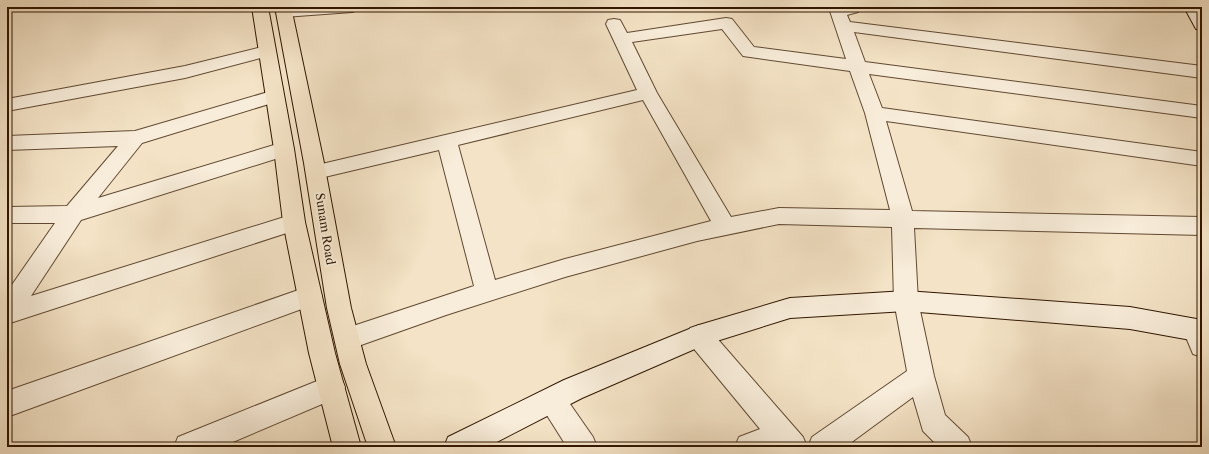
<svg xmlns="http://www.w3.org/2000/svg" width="1209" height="454" font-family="'Libre Caslon Text',serif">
  <rect width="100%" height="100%" fill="#f4e3c6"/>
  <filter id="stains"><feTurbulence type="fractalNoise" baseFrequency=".005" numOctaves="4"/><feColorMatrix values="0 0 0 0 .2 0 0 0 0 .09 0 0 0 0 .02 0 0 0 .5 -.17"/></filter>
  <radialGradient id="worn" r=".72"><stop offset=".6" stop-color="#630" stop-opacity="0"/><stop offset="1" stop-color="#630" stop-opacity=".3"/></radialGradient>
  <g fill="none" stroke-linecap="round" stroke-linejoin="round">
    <g stroke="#614932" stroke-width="2">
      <g id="street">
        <polygon points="285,7 360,7 358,10 352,12 284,17 278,15 276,12 278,9"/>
        <path d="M834 7H859L860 9 858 12 847 15 850 22 1202 66V78L854 32 865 62 1202 106V118L869 74 882 108 1202 152V166L886 121 912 211 1202 217V235L914 228 918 301 934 376 945 415 968 437 972 447H939L923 431 913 397 845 447H808L812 437 907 371 894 301 892 227 779 224 697 241 565 277 446 315 347 350 338 347 335 339 338 331 474 286 439 150 316 179 309 177 306 172 309 167 637 90 606 24 608 20 614 19 620 20 627 33 726 18 732 19 754 47 846 59 830 11ZM722 29 743 56 850 71 865 113 890 210 779 208 731 217 657 93 632 42ZM643 100 711 221 565 259 495 280 458 145Z"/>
        <polygon points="266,46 272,47 275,51 272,55 185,78 7,111 7,99 185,66"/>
        <polygon points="275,90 282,92 284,96 282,100 142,143 98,198 284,142 291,144 294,149 291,154 81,220 31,296 294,214 302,216 305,222 302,228 7,324 7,292 55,223 7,223 7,207 67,206 118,146 7,150 7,136 135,131"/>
        <polygon points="310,286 318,289 322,296 318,303 7,417 7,391"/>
        <polygon points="1195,319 1202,322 1202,357 1193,354 1183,330 1186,322"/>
        <polygon points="699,325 708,328 803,437 807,447 735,447 739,437 760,429 690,344 687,336 690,328"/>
        <polygon points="332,375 341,378 345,387 341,396 221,447 174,447 178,437"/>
        <polygon points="552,388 561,391 593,437 597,447 567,447 543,409 539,400 543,391"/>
      </g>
    </g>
    <g stroke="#301600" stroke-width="2">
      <g id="secondary">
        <polygon points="1184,7 1200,7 1202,10 1202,30 1196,29"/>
        <polygon points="906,291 1130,307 1202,320 1202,342 1130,329 906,311 790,318 704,345 582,398 487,447 444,447 448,437 564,380 699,325 790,298"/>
      </g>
    </g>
    <g stroke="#301600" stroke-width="2">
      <g id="primary">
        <polygon points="252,7 268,7 294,149 305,222 335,353 361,447 333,447 309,353 283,222 274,149"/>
        <polygon points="275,7 291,7 324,163 351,308 366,364 396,447 368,447 340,364 327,308 304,163"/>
      </g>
    </g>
    <use href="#street" fill="#f8edda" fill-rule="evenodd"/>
    <use href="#secondary" fill="#f8edda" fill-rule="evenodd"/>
    <use href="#primary" fill="#f4e3c6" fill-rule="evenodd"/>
  </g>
  <g text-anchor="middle" stroke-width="3.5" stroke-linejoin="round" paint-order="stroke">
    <g font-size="12" fill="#301600" stroke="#f8edda">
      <text transform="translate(325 229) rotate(81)" y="4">Sunam Road</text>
    </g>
  </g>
  <rect width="1209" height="454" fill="none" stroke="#f4e3c6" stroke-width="24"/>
  <rect x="8" y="8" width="1193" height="438" fill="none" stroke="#301600" stroke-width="2"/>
  <rect x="12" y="12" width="1185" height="430" fill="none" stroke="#301600"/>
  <rect width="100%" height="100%" filter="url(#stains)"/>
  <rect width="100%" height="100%" fill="url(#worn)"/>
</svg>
